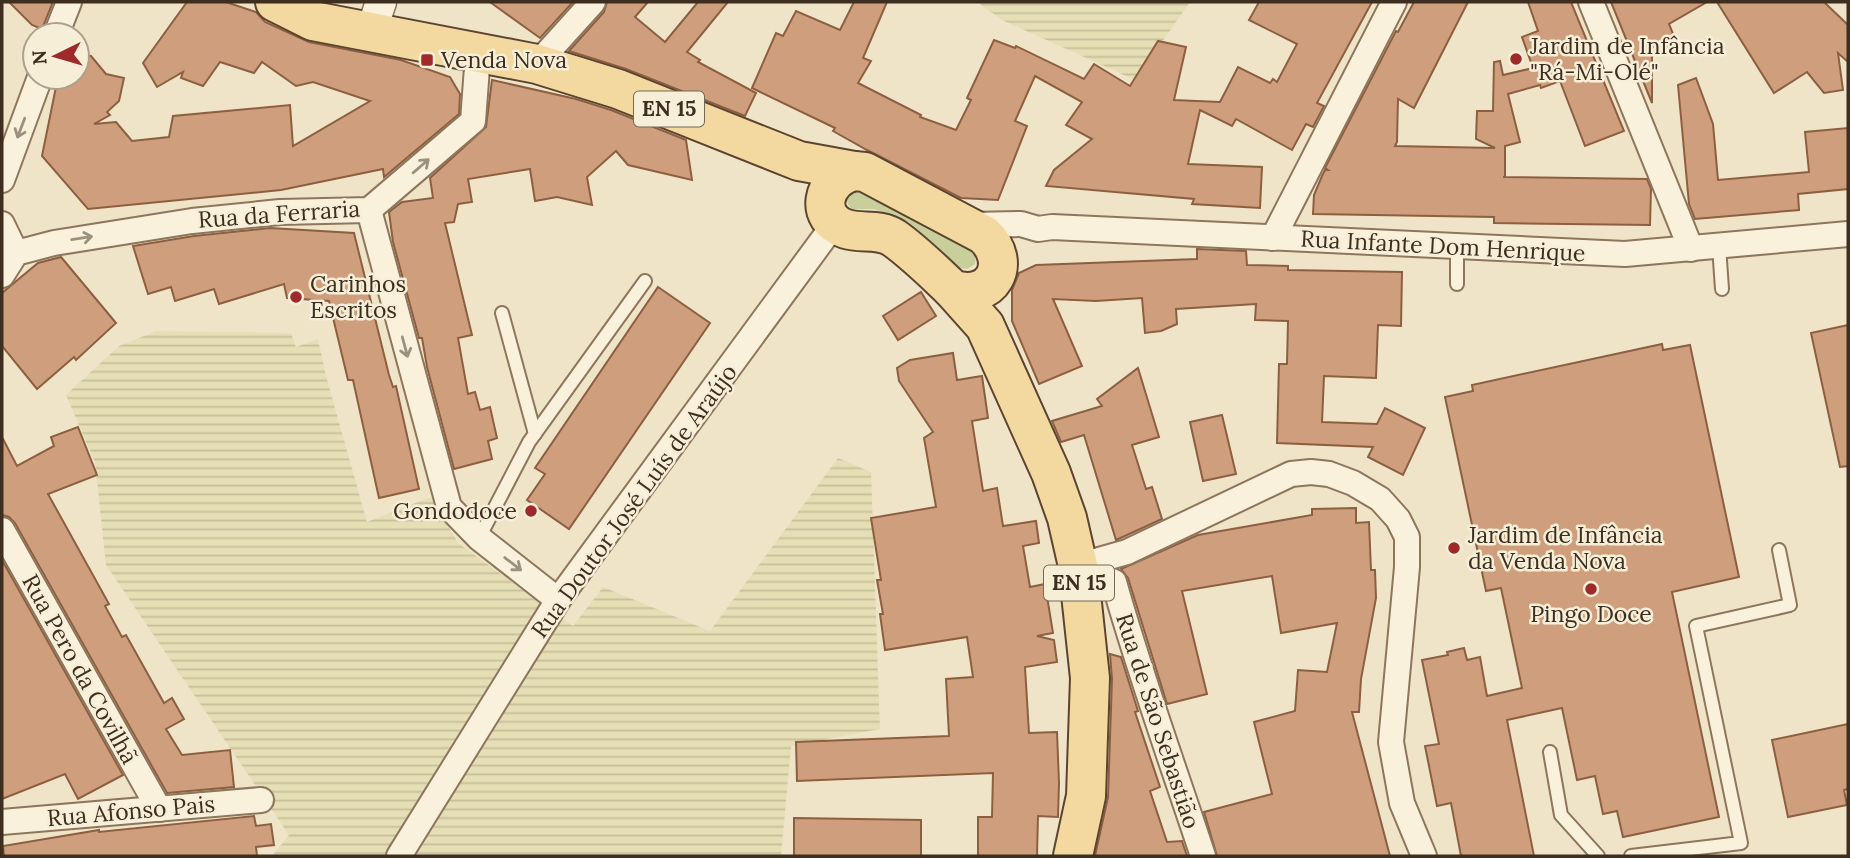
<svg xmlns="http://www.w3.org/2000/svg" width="1850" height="858" font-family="Lora,serif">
  <defs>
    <pattern id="farmland-rules" width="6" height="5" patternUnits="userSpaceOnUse" patternTransform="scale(1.75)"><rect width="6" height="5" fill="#e6deb5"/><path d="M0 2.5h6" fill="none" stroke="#c6bf9b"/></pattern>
  </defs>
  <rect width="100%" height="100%" fill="#f0e4c8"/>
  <g fill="url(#farmland-rules)">
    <polygon points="977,2 1190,2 1135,80 1002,20"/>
    <polygon points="156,331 291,333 296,347 318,339 326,376 367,522 431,497 458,543 573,626 603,587 710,631 838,458 871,472 880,729 791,746 781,856 272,856 289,835 106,565 95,462 66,395 119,346"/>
  </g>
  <polygon fill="#c9cf9b" points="853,192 858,192 970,248 976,255 975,264 967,269 959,268 896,218 874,209 851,209 847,202 847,196"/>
  <g fill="#cf9f7d" stroke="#8d5f41" stroke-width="2">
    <polygon points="9,2 53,2 42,29 32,25"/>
    <polygon points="187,2 226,2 256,12 265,22 309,42 401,60 450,77 460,94 459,114 384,177 383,169 281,190 88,209 42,156 58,77 77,77 77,59 84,55 91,56 106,74 124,78 119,101 107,112 110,115 94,124 116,122 132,141 169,137 173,116 290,105 293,146 370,101 313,82 296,86 262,62 254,73 220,62 203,86 181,78 183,72 157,87 143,63"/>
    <polygon points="490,2 573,2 540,38"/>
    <polygon points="607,2 648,2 635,17 665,42 698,2 728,2 687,52 700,60 698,62 756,93 745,116 626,69 569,51 604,12"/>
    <polygon points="854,2 887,2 863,58 871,61 858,83 921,115 920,117 956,130 971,100 967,98 994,40 1015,48 1016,46 1084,79 1094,64 1130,86 1158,41 1186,47 1174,100 1220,102 1238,67 1270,83 1273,79 1277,82 1297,44 1249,20 1259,2 1372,2 1317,103 1324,106 1313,127 1306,124 1292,150 1236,119 1232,126 1200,110 1188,164 1262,167 1260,208 1192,204 1194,199 1046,186 1054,170 1092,139 1066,125 1082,102 1035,76 1015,121 1027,126 998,200 961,198 867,150 833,131 835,128 752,88 776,33 783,36 796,11 840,30"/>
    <polygon points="1414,2 1468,2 1414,108 1398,99 1397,142 1395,146 1495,148 1476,139 1477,111 1493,111 1494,62 1500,61 1503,75 1533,68 1522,37 1538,31 1528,2 1571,2 1624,131 1585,146 1560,81 1541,88 1540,85 1508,94 1520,142 1505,146 1505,177 1503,177 1647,179 1651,189 1650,225 1494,223 1494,217 1313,214 1314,195 1322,176 1325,170 1328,170 1325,168 1396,31 1398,32"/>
    <polygon points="1611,2 1707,2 1669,24 1678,46 1652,47 1652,103"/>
    <polygon points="1717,2 1824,2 1848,25 1848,62 1838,53 1843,90 1824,93 1807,72 1774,93"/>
    <polygon points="1696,78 1713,124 1718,180 1809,172 1805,132 1848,128 1848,189 1798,194 1799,210 1695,219 1689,204 1678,85"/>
    <polygon points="492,80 576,99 611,110 686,140 692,180 628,165 616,151 587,177 592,205 557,197 535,201 530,169 468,179 472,202 458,204 454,222 445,223 472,335 458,338 468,394 475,392 480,410 490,407 497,438 488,441 492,459 454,469 427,367 422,338 419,338 393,242 389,212 402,202 433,198 430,178 486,127"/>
    <polygon points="270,228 354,233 389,375 393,387 396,386 419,489 379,498 353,380 348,380 329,301 287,298 284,284 219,304 214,289 175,301 171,287 148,294 133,246 194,236"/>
    <polygon points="1197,249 1246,251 1247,265 1288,266 1288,270 1402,272 1401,326 1378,325 1376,378 1324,376 1322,422 1377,424 1385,408 1425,428 1403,475 1368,457 1373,447 1277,443 1279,364 1287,364 1288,321 1255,320 1256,304 1176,309 1177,324 1161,331 1145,333 1142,298 1096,301 1053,299 1082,366 1039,384 1012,321 1012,290 1019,273 1036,265 1197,259"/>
    <polygon points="61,257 116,323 76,360 74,357 37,389 2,346 2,293 38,263"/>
    <polygon points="658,287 710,323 569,529 527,500 545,474 535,468"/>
    <polygon points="921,292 936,316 898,340 883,316"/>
    <polygon points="1848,325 1848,466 1840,467 1811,333"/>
    <polygon points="1662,344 1663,350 1690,345 1739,577 1672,592 1719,817 1623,837 1617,811 1603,814 1595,776 1577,780 1562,708 1507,720 1534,856 1461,856 1451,803 1437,806 1425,746 1439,744 1422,660 1448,655 1447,652 1464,648 1467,660 1480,657 1487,696 1522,688 1501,588 1486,591 1445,397 1473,391 1472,385"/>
    <polygon points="953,353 957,380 982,376 988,418 972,421 983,491 997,488 1003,526 1036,521 1039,543 1023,546 1030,587 1045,584 1053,633 1037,636 1054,640 1057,662 1025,667 1029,733 1057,732 1059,783 1058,817 1038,816 1037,856 978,856 978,817 992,817 993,773 797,781 796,742 949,736 946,679 973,677 967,637 885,650 880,614 883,614 877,580 881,580 871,518 936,507 924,438 933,432 899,381 897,368 910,360"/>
    <polygon points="1138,368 1159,437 1132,445 1146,489 1152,487 1162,519 1116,540 1084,435 1061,442 1052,421 1102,406 1097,399"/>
    <polygon points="1222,415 1236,474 1203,481 1190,422"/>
    <polygon points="78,427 97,475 48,494 109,604 105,606 122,637 126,635 164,703 172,698 184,719 166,729 182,755 230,750 234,787 167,793 15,523 9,517 2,515 2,437 17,466 54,446 51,437"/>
    <polygon points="1356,508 1356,523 1369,522 1371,570 1375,570 1376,598 1361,679 1359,712 1352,712 1390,856 1217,856 1204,812 1272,794 1254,722 1295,711 1298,670 1327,672 1337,623 1281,633 1272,576 1182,591 1207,694 1167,704 1128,578 1121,569 1198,535 1312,515 1312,509"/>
    <polygon points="2,560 123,775 78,799 65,774 2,799"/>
    <polygon points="1110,654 1121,657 1138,711 1135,712 1160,787 1150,791 1167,842 1182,841 1187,856 1095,856 1108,797 1112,679"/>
    <polygon points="1848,724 1848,789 1844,790 1847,805 1788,817 1772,740"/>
    <polygon points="254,816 256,826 271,824 274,845 256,847 257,856 4,856 3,846 99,830 99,832"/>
    <polygon points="794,818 921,820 921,856 794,856"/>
  </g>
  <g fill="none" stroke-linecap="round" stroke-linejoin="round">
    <g stroke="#8d765c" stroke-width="16">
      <g id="service">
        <polyline points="1719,246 1722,289"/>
        <polyline points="1457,284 1457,247"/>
        <polyline points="502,313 535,434"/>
        <polyline points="479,538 529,442 645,281"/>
        <polyline points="1550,752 1561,815 1598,856"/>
        <polyline points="1631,856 1741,843 1696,626 1790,605 1779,550"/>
      </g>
    </g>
    <g stroke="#8d765c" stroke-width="28">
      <g id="minor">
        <polyline points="1591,2 1691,249"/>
        <polyline points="56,35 69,2"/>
        <polyline points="537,64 593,2"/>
        <polyline points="2,180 40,77"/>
        <polyline points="369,210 449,507 479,538 558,600"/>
        <polyline points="2,224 16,253"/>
        <polyline points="969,225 1021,224 1038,229 1052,227 1625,254 1848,234"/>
        <polyline points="1273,238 1394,2"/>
        <polyline points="2,275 16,253 54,243 192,221 280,212 369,210 473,121 478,54"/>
        <polyline points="2,530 159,809"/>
        <polyline points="1078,566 1127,552 1291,474 1311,472 1329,474 1353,483 1380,499 1398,519 1407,537 1407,567 1391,742 1402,803 1424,856"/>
        <path d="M1078 566 1114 582C1140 675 1173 765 1203 856"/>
        <polyline points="2,822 261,800"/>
        <polyline points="399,856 558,600 835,223"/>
      </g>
    </g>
    <g stroke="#8d765c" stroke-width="33">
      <polyline id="tertiary" points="371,32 381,2"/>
    </g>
    <g stroke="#5b4430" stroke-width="42">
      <g id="primary">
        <polyline points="275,2 313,21 537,64 618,89 799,161 854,171"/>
        <path d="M854 171 865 172 984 235C1014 263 992 303 952 289 934 272 915 253 894 238 879 228 862 234 846 229 814 219 821 179 854 171Z"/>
        <polyline points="952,289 985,326 1051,473 1067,518 1078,566 1090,678 1086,796 1073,856"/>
      </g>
    </g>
    <use href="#service" stroke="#faf1dc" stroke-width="12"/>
    <use href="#minor" stroke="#faf1dc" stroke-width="24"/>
    <use href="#tertiary" stroke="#faf1dc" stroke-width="30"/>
    <use href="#primary" stroke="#f3d9a0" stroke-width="38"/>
  </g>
  <defs><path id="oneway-shaft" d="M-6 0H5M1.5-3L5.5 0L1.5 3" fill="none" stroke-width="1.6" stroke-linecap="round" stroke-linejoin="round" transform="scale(1.75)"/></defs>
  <g stroke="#9c907e">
    <use href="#oneway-shaft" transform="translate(21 128) rotate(111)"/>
    <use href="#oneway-shaft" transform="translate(421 166) rotate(-41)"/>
    <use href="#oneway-shaft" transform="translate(82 238) rotate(-9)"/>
    <use href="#oneway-shaft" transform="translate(405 347) rotate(75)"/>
    <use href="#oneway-shaft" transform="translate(513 564) rotate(38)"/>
  </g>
  <g fill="#9e2a2b" stroke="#f7eed8" stroke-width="2.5">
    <circle cx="1516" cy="59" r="7"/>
    <rect x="420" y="53" width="14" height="14" rx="3.5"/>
    <circle cx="296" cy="297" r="7"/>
    <circle cx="531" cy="511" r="7"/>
    <circle cx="1454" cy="548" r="7"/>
    <circle cx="1591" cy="589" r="7"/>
  </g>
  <g text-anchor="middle" stroke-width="5" stroke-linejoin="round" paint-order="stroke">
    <g fill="#f7eed8" stroke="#756857" stroke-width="2">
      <rect x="634" y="91.5" width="70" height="35" rx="5"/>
      <rect x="1044" y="565.5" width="70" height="35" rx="5"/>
    </g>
    <g font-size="21" font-weight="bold" fill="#3d2e20">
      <text x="669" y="116">EN 15</text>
      <text x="1079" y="590">EN 15</text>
    </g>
    <g font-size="23" fill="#3d2e20" stroke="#f7eed8" text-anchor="start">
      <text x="1530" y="54">Jardim de Infância<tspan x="1530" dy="26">"Rá-Mi-Olé"</tspan></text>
      <text x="441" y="68">Venda Nova</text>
      <text x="310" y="292">Carinhos<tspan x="310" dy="26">Escritos</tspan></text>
      <text x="517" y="519" text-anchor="end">Gondodoce</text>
      <text x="1468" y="543">Jardim de Infância<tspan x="1468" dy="26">da Venda Nova</tspan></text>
      <text x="1591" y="622" text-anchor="middle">Pingo Doce</text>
    </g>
    <g font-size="23" fill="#3d2e20" stroke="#f7eed8">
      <text transform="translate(279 214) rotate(-4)" y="8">Rua da Ferraria</text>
      <text transform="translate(1443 246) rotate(3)" y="8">Rua Infante Dom Henrique</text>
      <text transform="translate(634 501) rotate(-54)" y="8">Rua Doutor José Luís de Araújo</text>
      <text transform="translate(80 669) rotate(61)" y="8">Rua Pero da Covilhã</text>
      <text transform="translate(1158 721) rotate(72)" y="8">Rua de São Sebastião</text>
      <text transform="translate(131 811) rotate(-5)" y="8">Rua Afonso Pais</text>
    </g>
  </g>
  <rect width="1850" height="858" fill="none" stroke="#3d2e20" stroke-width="7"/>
  <g transform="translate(56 56) rotate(265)"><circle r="33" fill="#f7eed8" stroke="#ada18e" stroke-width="2"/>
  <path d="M0-5L12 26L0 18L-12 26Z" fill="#9e2a2b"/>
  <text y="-10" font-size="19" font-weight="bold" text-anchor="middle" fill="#3d2e20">N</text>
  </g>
</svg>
